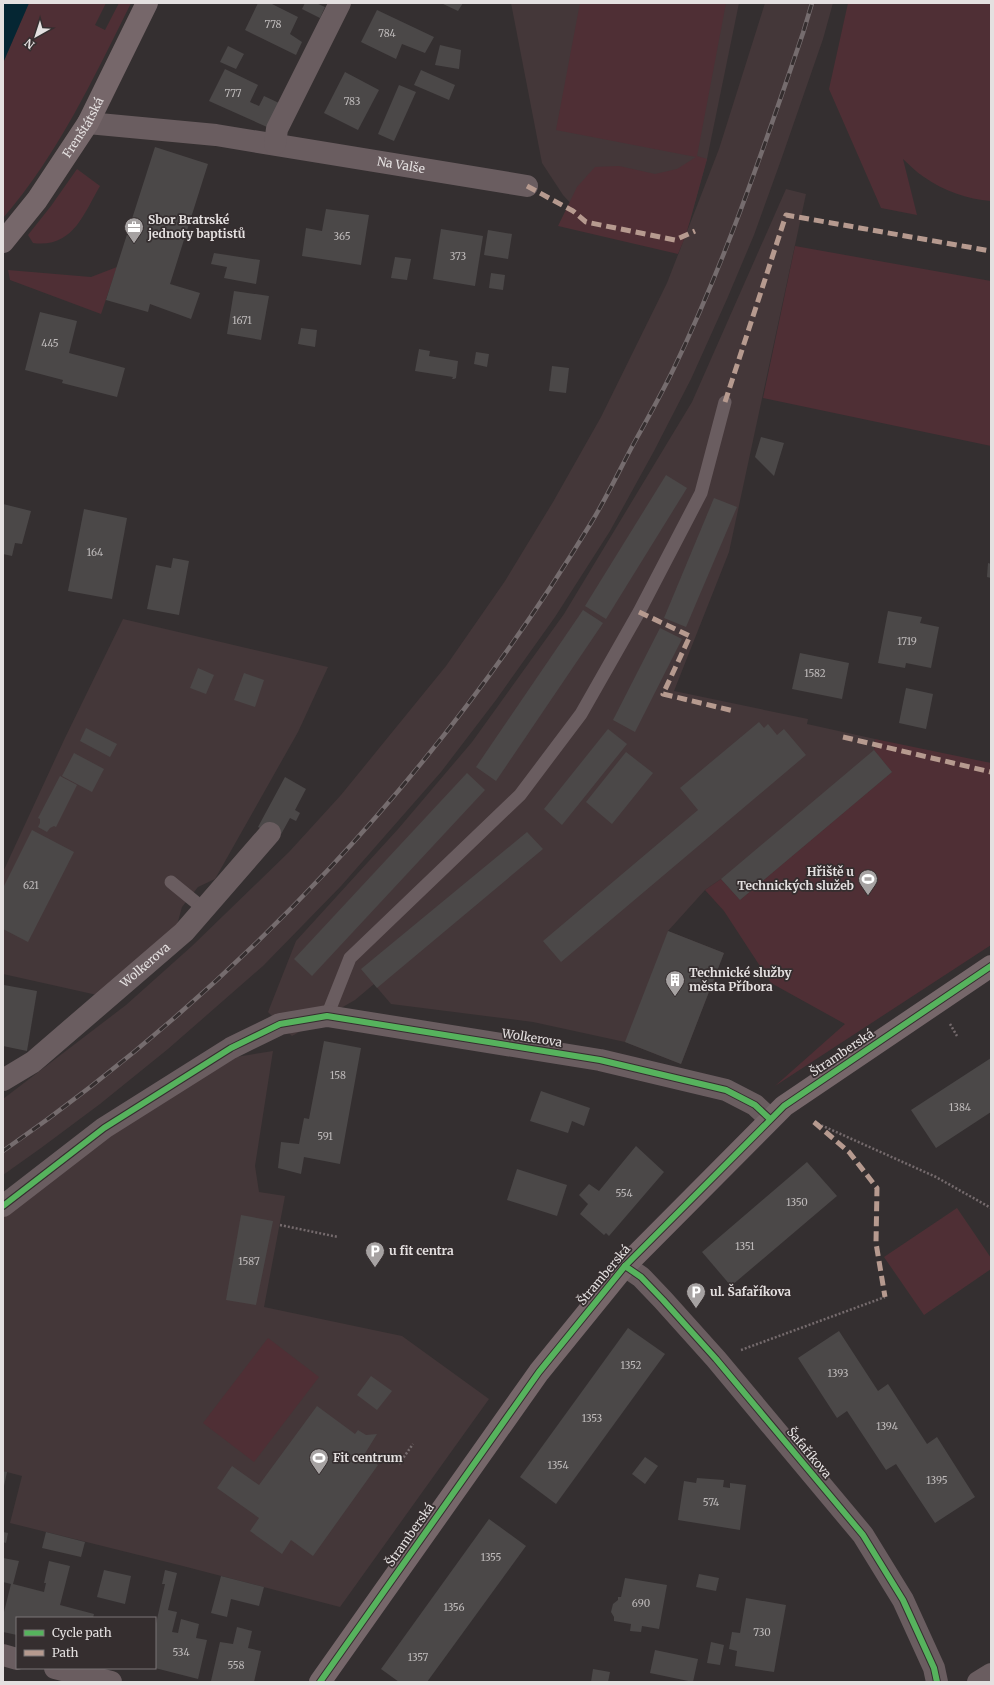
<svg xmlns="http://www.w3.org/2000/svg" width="994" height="1685" font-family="Merriweather,serif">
  <rect width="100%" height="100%" fill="#342f30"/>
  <g fill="#443739">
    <polygon points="511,3 739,3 707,159 689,224 575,208 563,195 542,163"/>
    <polygon points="765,3 833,3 823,39 781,160 754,235 727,299 691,379 654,451 610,531 555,617 496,700 441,772 341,886 263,966 168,1049 100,1104 41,1148 3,1175 3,1099 126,1005 192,946 289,852 341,795 446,666 505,581 553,502 601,417 667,283 719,149"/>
    <polygon points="786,189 806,194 729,552 674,691 808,719 807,724 875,739 874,750 991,763 991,945 845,1024 721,879 705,890 668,931 724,953 681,1064 625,1042 533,1022 391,1004 374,984 355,1000 292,1036 268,1012 296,941 399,828 472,742 564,614 692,402"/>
    <polygon points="123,619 328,667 298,732 215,879 198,887 182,907 177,925 97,995 3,974 3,872 64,740"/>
    <polygon points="273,1051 255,1166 259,1192 285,1196 264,1307 402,1336 489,1399 340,1607 179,1565 10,1523 22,1476 3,1471 3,1216 112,1132 236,1057"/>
  </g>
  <g fill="#4f2f35">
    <path d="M29 3H106L95 25 105 30 119 3H131C94 77 58 155 3 218V63Z"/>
    <polygon points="580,3 726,3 697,156 707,159 686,235 678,254 558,226 577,187 595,167 619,166 655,174 677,169 696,157 556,130"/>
    <path d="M848 3H991V201C967 199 944 191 924 177 916 172 910 165 903 159L917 215 881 208 829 89Z"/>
    <path d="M77 169 100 186C83 215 73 248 33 243L28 235 51 206Z"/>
    <polygon points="795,246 991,281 991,446 763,398"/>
    <polygon points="117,267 101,314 10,280 8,270 91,277"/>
    <polygon points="875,739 991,763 991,945 775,1086 845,1024 771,983 724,911 705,890 721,879 740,900 892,772 874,750"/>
    <polygon points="957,1208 991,1258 991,1269 924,1315 884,1257"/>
    <polygon points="268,1338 319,1377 254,1462 203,1423"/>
  </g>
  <polygon fill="#052633" points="3,3 29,3 3,63"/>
  <g fill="#4b4848">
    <polygon points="258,3 270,3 298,17 290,34 302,42 296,55 245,30"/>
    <polygon points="305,3 316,3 325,7 320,18 302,9"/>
    <polygon points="441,3 463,3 458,11"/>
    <polygon points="377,10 434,37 425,53 402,44 396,59 361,42"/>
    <polygon points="440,45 461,50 459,69 435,65"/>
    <polygon points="228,46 244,54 236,69 220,62"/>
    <polygon points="225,69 258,85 250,102 259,106 264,96 279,103 267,127 209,101"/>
    <polygon points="421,70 455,85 449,100 414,85"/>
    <polygon points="345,72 379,90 358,130 324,113"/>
    <polygon points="399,85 416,92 394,141 378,134"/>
    <polygon points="155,147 208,164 170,284 200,293 191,319 150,304 148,312 106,300"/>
    <polygon points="326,209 369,215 361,265 302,256 306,228 322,231"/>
    <polygon points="441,229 483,236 475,286 433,279"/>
    <polygon points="488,230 512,234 508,259 484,255"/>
    <polygon points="214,253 260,260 256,284 224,278 227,267 211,264"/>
    <polygon points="395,257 411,259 407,280 391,278"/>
    <polygon points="491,273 505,275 503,290 489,288"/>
    <polygon points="234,291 269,296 261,340 227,334"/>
    <polygon points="40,312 77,321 69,353 125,368 117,397 62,383 63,380 25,370"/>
    <polygon points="301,328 317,330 315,347 298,344"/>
    <polygon points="419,349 430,351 429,356 458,361 456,378 454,379 452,379 453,377 415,371"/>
    <polygon points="476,352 489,354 487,367 474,364"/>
    <polygon points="552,366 569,368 566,393 549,391"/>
    <polygon points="761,437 784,443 774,476 755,457"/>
    <polygon points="666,475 687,488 606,619 585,606"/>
    <polygon points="714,498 737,507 686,627 664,618"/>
    <polygon points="3,504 31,511 22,544 15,543 12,556 3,554"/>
    <polygon points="84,509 127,518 112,599 68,591"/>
    <polygon points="173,558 189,561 179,615 147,609 156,565 171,568"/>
    <polygon points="988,563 991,564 991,578 987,577"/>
    <polygon points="583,610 603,623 496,781 476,767"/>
    <polygon points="888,611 922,617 920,623 939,627 931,668 906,663 905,668 878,663"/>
    <polygon points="660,628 682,639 635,732 613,720"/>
    <polygon points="800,653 849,663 842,699 792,689"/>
    <polygon points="198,668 214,675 206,694 190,688"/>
    <polygon points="244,673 264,680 255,707 234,700"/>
    <polygon points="906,688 933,694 926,729 899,723"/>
    <polygon points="759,722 764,728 768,724 777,735 784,729 806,755 561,962 543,941 698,810 680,788"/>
    <polygon points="86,728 117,744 110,757 80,741"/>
    <polygon points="608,729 627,744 562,825 544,809"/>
    <polygon points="874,750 892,772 740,900 721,879"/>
    <polygon points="626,752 653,773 612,824 586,802"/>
    <polygon points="74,753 104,769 92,792 62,776"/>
    <polygon points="467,773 485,790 312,976 294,959"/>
    <polygon points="60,776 77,785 56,827 54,826 50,828 47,832 38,827 40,823 40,819 38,818"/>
    <polygon points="285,777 306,789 295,810 300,813 296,821 290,818 279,838 258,827"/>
    <polygon points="32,830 74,852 28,942 3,929 3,888"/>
    <polygon points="527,832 543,849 377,988 361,969"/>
    <polygon points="668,931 724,953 681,1064 625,1042"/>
    <polygon points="4,985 37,991 27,1051 3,1046"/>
    <polygon points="324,1041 361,1048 340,1164 304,1157 301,1174 278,1168 281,1142 299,1144 304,1118 309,1119"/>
    <polygon points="991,1058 991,1112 936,1148 911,1110"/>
    <polygon points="541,1091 590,1108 584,1126 572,1121 568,1133 530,1121"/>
    <polygon points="636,1146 664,1172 609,1236 606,1233 604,1235 580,1214 588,1204 579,1195 589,1184 599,1191"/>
    <polygon points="807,1162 837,1196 731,1286 702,1252"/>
    <polygon points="517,1169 567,1185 557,1216 507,1200"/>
    <polygon points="241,1215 273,1221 256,1305 226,1300"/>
    <polygon points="628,1328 665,1354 556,1504 520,1477"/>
    <polygon points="839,1331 878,1391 888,1384 927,1444 937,1437 975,1497 935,1523 896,1464 886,1470 847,1411 837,1418 798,1358"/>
    <polygon points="371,1376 392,1391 377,1410 357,1395"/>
    <polygon points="317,1406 355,1434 358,1430 366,1435 377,1434 364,1455 378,1465 313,1556 291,1540 282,1554 250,1531 259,1518 217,1488 232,1466 259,1485"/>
    <polygon points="645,1457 658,1466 645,1484 632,1474"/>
    <polygon points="3,1471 7,1472 4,1486 3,1486"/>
    <polygon points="697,1478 724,1480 723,1487 730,1488 730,1483 746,1485 740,1530 678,1520 684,1481 696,1483"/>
    <polygon points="489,1519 526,1546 427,1682 399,1682 381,1669"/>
    <polygon points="3,1532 8,1533 6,1543 3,1542"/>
    <polygon points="46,1532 85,1542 81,1557 42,1548"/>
    <polygon points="3,1558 19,1561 13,1584 44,1592 46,1583 44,1583 49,1561 70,1566 60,1605 94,1614 93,1618 17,1618 17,1635 3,1632 3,1616 11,1584 3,1582"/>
    <polygon points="104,1570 131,1576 125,1604 97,1597"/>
    <polygon points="165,1570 177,1573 168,1610 177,1612 172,1632 178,1633 181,1619 199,1624 196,1638 207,1640 198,1679 155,1668 155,1628 165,1584 162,1584"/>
    <polygon points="699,1574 719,1578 716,1591 696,1587"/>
    <polygon points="221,1576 264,1587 259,1606 231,1599 227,1617 211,1613"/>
    <polygon points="625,1578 667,1585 659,1629 642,1626 641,1632 630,1631 631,1624 614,1621 614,1617 611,1612 613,1604 618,1600 618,1597 621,1597"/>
    <polygon points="746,1598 786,1605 774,1672 735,1666 737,1651 729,1649 732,1632 740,1633"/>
    <polygon points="237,1627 252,1631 248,1648 261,1651 254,1682 211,1681 220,1642 233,1644"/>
    <polygon points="711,1642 724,1645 720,1665 707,1663"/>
    <polygon points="655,1650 698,1659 693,1682 650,1673"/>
    <polygon points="593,1669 610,1672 608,1682 591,1682"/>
  </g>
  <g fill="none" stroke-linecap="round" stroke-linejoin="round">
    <g stroke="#756b6d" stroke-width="2.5" stroke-dasharray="2 2" stroke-linecap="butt">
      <polyline points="950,1024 957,1036"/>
      <polyline points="814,1122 936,1177 991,1208"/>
      <polyline points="280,1225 338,1237"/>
      <polyline points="741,1350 885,1297"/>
      <polyline points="399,1464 413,1444"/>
    </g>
    <g stroke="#6a5d60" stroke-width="13">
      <polyline points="171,882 204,909"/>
      <polyline points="327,1016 350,958 520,795 581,714 639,612 701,493 725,402"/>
    </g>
    <g stroke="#6a5d60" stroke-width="22">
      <path id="s1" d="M88 123 216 135 527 186"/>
      <polyline points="275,144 277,129 340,3"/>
      <path id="s2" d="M3 1080 33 1062 184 932 270 833"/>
      <polyline points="3,1206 104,1128 231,1048 280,1024 327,1016 600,1060 726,1090 755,1105 770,1119"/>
      <polyline points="625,1266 641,1277 663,1300 716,1359 863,1535 903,1600 934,1668 937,1682"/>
      <polyline points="3,1655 17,1659"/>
      <polyline points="55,1668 111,1682"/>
      <polyline points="978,1682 991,1674"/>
    </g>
    <g stroke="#76676a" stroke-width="22">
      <path id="s3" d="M3 242 37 200 88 123 147 3"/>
      <polyline points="320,1682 539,1372 625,1266 784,1106 991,966"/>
    </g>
    <g stroke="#756c6e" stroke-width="4.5">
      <path id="rail" d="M3 1151C241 986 441 770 591 523 607 497 620 469 634 443 648 418 662 393 674 368 726 260 764 147 803 33L812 3"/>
    </g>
    <use href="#rail" stroke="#352e2f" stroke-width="3" stroke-dasharray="9" stroke-linecap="butt"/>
    <g stroke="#b69a8f" stroke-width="5" stroke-dasharray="10 5" stroke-linecap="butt">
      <polyline points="527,186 573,211 586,222 675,240 695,231"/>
      <polyline points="725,402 786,215 991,251"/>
      <polyline points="639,612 690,636 663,694 734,711"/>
      <polyline points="843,737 991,772"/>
      <polyline points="814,1122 849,1152 877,1188 876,1243 885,1297"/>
    </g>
    <g stroke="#352e2f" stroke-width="8">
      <g id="cycleway">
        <polyline points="3,1206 104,1128 231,1048 280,1024 327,1016 600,1060 726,1090 755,1105 770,1119"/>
        <polyline points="625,1266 641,1277 663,1300 716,1359 863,1535 903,1600 934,1668 937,1682"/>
        <polyline points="320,1682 539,1372 625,1266 784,1106 991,966"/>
      </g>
    </g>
    <use href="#cycleway" stroke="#56b35d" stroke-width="6"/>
  </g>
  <defs>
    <g id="office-pin" transform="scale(1)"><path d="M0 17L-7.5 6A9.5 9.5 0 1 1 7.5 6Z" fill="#a6a2a2" stroke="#352e2f"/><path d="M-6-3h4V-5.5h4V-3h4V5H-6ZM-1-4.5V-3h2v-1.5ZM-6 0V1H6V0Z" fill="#fff"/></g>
    <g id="stadium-pin" transform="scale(1)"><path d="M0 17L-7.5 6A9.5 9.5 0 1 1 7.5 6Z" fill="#a6a2a2" stroke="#352e2f"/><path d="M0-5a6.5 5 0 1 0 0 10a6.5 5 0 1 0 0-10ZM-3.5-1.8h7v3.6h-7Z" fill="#fff"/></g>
    <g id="building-pin" transform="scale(1)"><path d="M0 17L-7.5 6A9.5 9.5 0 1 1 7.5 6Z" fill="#a6a2a2" stroke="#352e2f"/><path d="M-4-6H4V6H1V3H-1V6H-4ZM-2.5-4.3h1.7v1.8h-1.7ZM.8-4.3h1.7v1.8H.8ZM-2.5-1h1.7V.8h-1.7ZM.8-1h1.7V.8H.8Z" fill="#fff"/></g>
    <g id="parking-pin" transform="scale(1)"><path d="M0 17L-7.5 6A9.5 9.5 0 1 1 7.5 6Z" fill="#a6a2a2" stroke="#352e2f"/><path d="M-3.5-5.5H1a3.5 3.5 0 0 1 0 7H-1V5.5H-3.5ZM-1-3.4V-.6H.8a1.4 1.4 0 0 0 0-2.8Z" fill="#fff"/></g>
  </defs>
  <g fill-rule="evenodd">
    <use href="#office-pin" x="134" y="227"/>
    <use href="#stadium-pin" x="868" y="879"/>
    <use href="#building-pin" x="675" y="980"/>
    <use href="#parking-pin" x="375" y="1251"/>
    <use href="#parking-pin" x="696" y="1292"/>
    <use href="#stadium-pin" x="319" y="1458"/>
  </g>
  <g text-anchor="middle" stroke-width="3.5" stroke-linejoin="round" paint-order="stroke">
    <g font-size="10" fill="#bebaba">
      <text x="273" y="28">778</text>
      <text x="387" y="37">784</text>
      <text x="233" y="97">777</text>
      <text x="352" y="105">783</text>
      <text x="342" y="240">365</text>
      <text x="458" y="260">373</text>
      <text x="242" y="324">1671</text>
      <text x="50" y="347">445</text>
      <text x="95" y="556">164</text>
      <text x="907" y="645">1719</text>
      <text x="815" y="677">1582</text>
      <text x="31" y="889">621</text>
      <text x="338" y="1079">158</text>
      <text x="960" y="1111">1384</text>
      <text x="325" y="1140">591</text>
      <text x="624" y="1197">554</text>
      <text x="797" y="1206">1350</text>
      <text x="745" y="1250">1351</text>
      <text x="249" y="1265">1587</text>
      <text x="631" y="1369">1352</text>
      <text x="838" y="1377">1393</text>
      <text x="592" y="1422">1353</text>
      <text x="887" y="1430">1394</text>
      <text x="558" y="1469">1354</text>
      <text x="937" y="1484">1395</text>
      <text x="711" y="1506">574</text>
      <text x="491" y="1561">1355</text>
      <text x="641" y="1607">690</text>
      <text x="454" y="1611">1356</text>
      <text x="762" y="1636">730</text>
      <text x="181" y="1656">534</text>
      <text x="418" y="1661">1357</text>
      <text x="236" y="1669">558</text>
    </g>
    <g font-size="12" fill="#e4e0e0" stroke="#352e2f">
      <text dy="4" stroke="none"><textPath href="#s3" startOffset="140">Frenštátská</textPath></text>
      <text dy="4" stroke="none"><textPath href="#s1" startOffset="316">Na Valše</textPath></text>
      <text dy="4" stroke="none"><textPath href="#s2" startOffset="183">Wolkerova</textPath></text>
      <text transform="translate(532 1038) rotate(9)" y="4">Wolkerova</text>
      <text transform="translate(842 1053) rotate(-34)" y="4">Štramberská</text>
      <text transform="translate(604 1275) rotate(-50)" y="4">Štramberská</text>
      <text transform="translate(809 1453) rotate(50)" y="4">Šafaříkova</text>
      <text transform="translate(410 1535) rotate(-55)" y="4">Štramberská</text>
    </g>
    <g font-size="12" font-weight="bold" fill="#e4e0e0" stroke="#352e2f" text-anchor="start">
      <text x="148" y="224">Sbor Bratrské<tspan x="148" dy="14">jednoty baptistů</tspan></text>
      <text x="854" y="876" text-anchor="end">Hřiště u<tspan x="854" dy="14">Technických služeb</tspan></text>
      <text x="689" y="977">Technické služby<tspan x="689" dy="14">města Příbora</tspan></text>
      <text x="389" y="1255">u fit centra</text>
      <text x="710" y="1296">ul. Šafaříkova</text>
      <text x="333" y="1462">Fit centrum</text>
    </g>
  </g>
  <rect width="994" height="1685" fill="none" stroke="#e4e0e0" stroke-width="8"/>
  <rect x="16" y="1617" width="140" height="52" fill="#352e2f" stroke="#7b7576"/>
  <rect x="24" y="1630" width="20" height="6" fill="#56b35d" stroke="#7b7576"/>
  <text x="52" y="1637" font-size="12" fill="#e4e0e0">Cycle path</text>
  <rect x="24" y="1650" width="20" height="6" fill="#b69a8f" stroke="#7b7576"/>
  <text x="52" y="1657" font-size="12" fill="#e4e0e0">Path</text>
  <g transform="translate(36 36) rotate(219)" stroke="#352e2f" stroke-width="3" paint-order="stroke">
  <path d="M0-3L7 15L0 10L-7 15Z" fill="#e4e0e0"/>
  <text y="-6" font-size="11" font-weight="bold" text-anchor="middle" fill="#e4e0e0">N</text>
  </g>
</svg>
